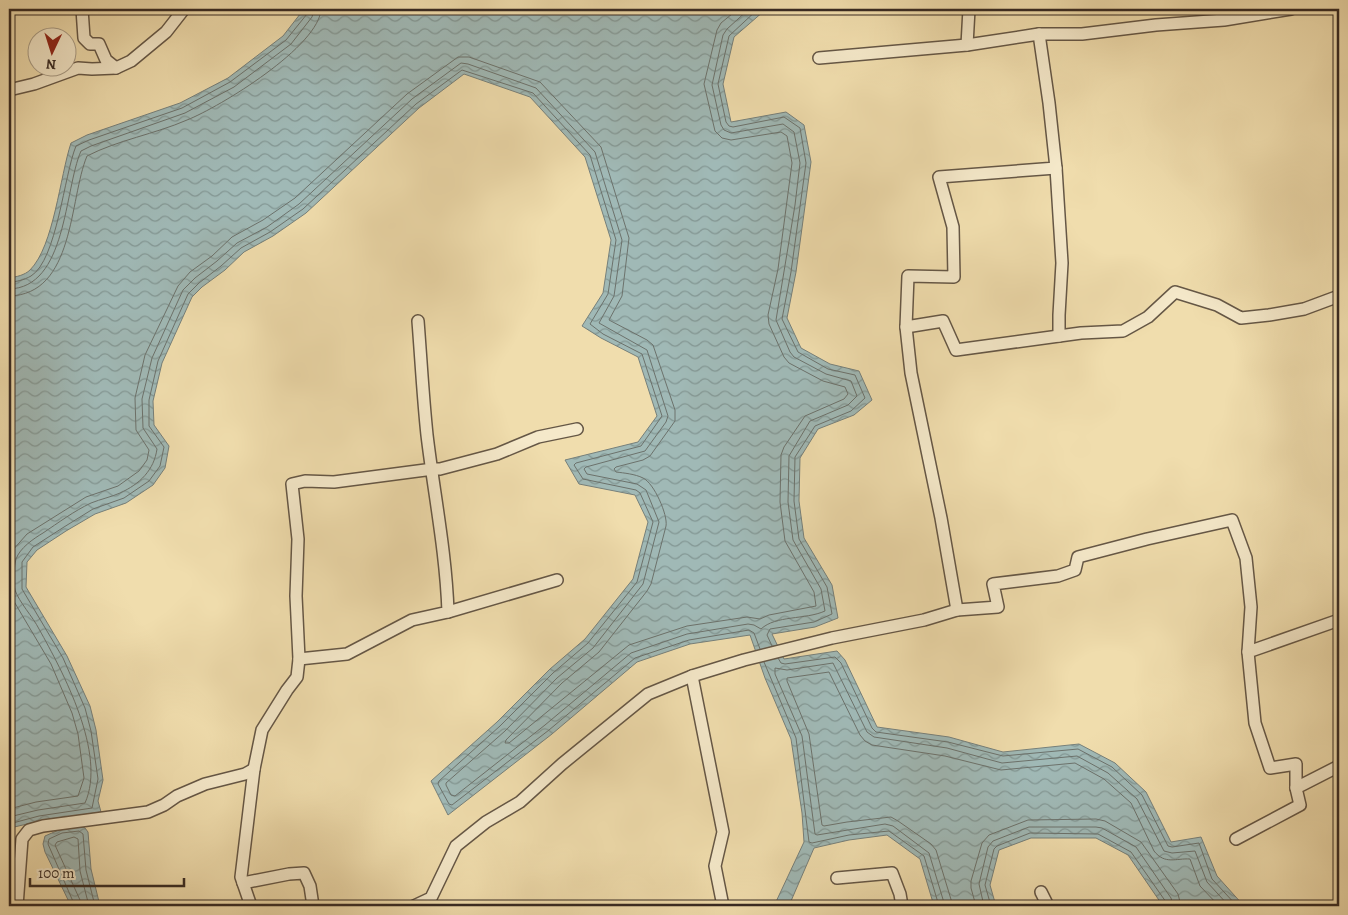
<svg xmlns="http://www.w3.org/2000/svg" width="1348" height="915" font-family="Alegreya,serif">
  <defs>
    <pattern id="water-waves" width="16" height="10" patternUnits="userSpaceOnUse" patternTransform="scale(1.25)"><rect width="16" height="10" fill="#a0b9b6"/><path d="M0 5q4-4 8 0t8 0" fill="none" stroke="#839794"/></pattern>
  </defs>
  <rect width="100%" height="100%" fill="#f0ddad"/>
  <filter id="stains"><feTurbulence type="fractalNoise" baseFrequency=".004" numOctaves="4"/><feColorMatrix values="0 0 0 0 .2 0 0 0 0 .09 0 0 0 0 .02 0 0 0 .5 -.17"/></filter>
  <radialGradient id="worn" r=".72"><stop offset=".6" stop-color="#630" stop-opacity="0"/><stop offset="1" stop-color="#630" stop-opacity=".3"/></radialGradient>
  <g fill="url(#water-waves)" stroke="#76807b">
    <path d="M304 9H783V13L764 11 734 37 723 84 731 122 786 112 804 125 811 162 796 272 787 318 801 348 830 364 859 371 872 400 854 415 818 429 800 458 799 501 804 538 832 585 838 618 815 627 772 634 784 659 837 651 845 660 877 727 949 737 1003 752 1079 744 1115 763 1146 792 1171 842 1201 837 1217 876 1244 906H1163L1128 855 1096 838H1031L999 850 990 885 996 906H934L920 859 887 835 849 840 814 848 791 901V906H774L804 842 802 813 791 739 765 678 750 635 690 644 637 662 552 734 448 815 431 781 497 722 550 669 585 639 633 579 648 522 635 495 579 484 565 460 638 442 657 416 638 357 601 338 582 326 603 293 611 240 585 157 530 97 464 74 419 108 306 213 273 236 244 252 225 270 202 287 192 297 162 363 153 401 154 425 169 446 165 468 153 485 126 503 95 514 66 531 37 550 27 562 26 587 67 656 90 706 96 730 103 780 98 801 101 812 40 821 10 828 9 825V278C16 277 25 275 30 270 54 246 60 176 71 143L87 135 180 103 228 78 283 36Z"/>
    <polygon points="79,825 85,828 88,832 91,869 100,906 71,906 45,852 43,844 45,836 61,829"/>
  </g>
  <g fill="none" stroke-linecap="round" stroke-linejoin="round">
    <g stroke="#6c726c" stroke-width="1">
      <polyline points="758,9 729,36 718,84 726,122 729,126 733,127 784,117 800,128 806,163 791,272 782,319 798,352 828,369 855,375 865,398 851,411 815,426 795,457 794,501 799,539 827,587 832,614 814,622 770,629 767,635 772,646"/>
      <path d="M9 282C16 282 24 280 31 276 57 260 64 175 76 146L89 140 182 108 230 82 286 40 307 14 308 9"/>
      <path d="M9 289C67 288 64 190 81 151L91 146 185 113 234 87 291 44 312 17 314 9"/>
      <path d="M9 296C75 295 69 199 87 156 118 140 155 134 187 120 220 107 320 46 321 9"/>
      <path d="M9 558 12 551 27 534 86 497 118 486 139 471 147 460 149 450 136 430 135 398 145 355 178 286 190 272 212 256 232 237 263 220 295 198 407 94 458 57H469L540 82 601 147 629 238 622 296 609 320 647 340 653 345 675 410V421L650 456 643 460 616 467 614 469 616 472C624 473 635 474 643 478 654 483 668 515 666 526L651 584 647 591 599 652 562 683 506 740 505 743H509L629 645 687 626 747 617 760 619 769 615 816 606 814 592 785 541 780 502 781 455 784 447 805 416 844 399 848 394 845 387 823 381 789 363 784 357 769 324 768 315 778 269 792 163 787 136 781 132 731 140 722 138 715 131 704 84 717 30 721 23 738 9"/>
      <polyline points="9,593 51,664 72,713 78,734 84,778 78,796 36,802 9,809"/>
      <polyline points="778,658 781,663 785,664 835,657 841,663 872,728 876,732 948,742 1003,756 1078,749 1112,767 1142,795 1168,846 1172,847 1199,843 1212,879 1237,906"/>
      <polyline points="764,662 796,738 809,842 812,843 849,835 889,831 924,856 939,906"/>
      <path d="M9 817 38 810 85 803C107 754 63 672 39 629 33 617 19 602 15 590 13 582 14 566 16 559 20 548 33 539 43 533 58 523 74 511 91 503 101 499 111 497 120 493 140 484 154 470 157 449L143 428 142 399 152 358 183 290 195 278 217 261 237 243 267 227 299 204 412 99 461 63 468 64 536 88 595 152 622 240 614 296 599 323 647 350 668 416 666 422 645 451 586 467 584 469 587 474 637 484 646 490 659 522 643 584 593 648 557 678 505 731 446 783V785L451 795 455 796 545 725 631 653 687 634 748 624 754 625 761 629C776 615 805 620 825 611L821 589 793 540 788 502 789 456 810 421 848 405 857 396 851 381 826 374 794 357 790 352 776 320 795 205 800 163 794 132 783 124 731 133 724 130 721 125 712 85 723 35 727 29 749 9"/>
      <polyline points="9,824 39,816 92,808 98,779 91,731 85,708 63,658 22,589 22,562 33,547 64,527 93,509 124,498 149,481 160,466 164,447 149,426 149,400 158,361 188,294 199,283 221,266 241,248 270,232 303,209 416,104 462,70 533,93 590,155 616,240 608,294 590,324 603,334 642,354 662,416 641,446 576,463 574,465 583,479 636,490 640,493 653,522 637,582 588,643 553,673 500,726 439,781 438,784 449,804 452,805 549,730 635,658 689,640 749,630 754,633 760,649"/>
      <polyline points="75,906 48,844 49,839 62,833 79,831 83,834 86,870 95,906"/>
      <polyline points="81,906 80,900 55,845 57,842 74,837 78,839 80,871 89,906"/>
      <polyline points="945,906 929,853 893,826 885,824 817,835 815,834 802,736 775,674 775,668 787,670 833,663 867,732 874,737 947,748 1002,763 1077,756 1108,773 1137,799 1164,851 1172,853 1195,851 1207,882 1229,906"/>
      <path d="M953 906 936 850 931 844 898 821 891 817 847 822 824 826 822 825 809 734 787 681V678L829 672 860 735 865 741 872 745 945 756 1001 770 1075 763 1104 779 1131 803 1154 851C1165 865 1176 858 1190 859L1200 886 1219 906"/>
      <polyline points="976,906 971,888 971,881 982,843 989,835 1028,820 1096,819 1105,821 1141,842 1178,894 1181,906"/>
      <polyline points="984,906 979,884 988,847 993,841 1029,827 1096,827 1102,828 1136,847 1171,898 1173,906"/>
      <polyline points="991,906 985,885 994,849 997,846 1030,833 1098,834 1131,852 1166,902 1167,906"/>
    </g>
    <g stroke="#655746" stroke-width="14">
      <g id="minor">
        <polyline points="82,9 84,38 90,44 99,44 106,60 116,68"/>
        <polyline points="969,9 967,45 1039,34"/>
        <polyline points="1291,9 1224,20 1156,25 1082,34 1039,34 1049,103 1056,168 939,177 953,227 954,277 908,276 906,327 943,321 956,350 1081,333 1123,331 1148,317 1175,292 1217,305 1241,318 1269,315 1304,309 1339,296"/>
        <polyline points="819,58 967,45"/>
        <polyline points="9,90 34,84 78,68 92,69 116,68 131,61 166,32 184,9"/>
        <polyline points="1056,168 1062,263 1059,315 1059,336"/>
        <path d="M418 321C421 359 423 397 427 435 434 494 446 552 448 612L412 620 347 654 299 659 296 596 298 539 292 484 305 481 334 482 433 469H440L497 454 538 437 577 429"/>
        <polyline points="906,327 911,373 941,518 957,610"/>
        <polyline points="448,612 557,580"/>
        <polyline points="692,676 723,832 715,866 723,906"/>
        <polyline points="1296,788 1296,764 1270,768 1255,723 1248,652 1339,620"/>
        <polyline points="1236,839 1300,805 1296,788 1339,766"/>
        <polyline points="837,878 892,873 900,894 902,906"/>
        <polyline points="243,883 289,874 304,873 310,886 313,906"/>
        <polyline points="1041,892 1048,906"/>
        <polyline points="17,906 22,839 29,830 43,826 148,812 164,805 177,796 205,784 245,774 254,769"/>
        <polyline points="251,906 241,877 254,769 262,730 287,690 297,677 299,659"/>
        <polyline points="414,906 431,898 456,846 486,822 520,802 562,764 648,694 692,676 744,660 832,638 924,620 957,610 998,607 993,584 1058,576 1075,570 1078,557 1147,539 1232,520 1246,558 1251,607 1248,652"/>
      </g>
    </g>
    <use href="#minor" stroke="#f5e9ca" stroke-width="11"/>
  </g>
  <rect width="1348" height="915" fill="none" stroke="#f0ddad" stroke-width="30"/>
  <rect x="10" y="10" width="1328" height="895" fill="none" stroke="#372a23" stroke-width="2.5"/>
  <rect x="15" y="15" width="1318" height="885" fill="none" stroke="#372a23"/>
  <g transform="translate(52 52) rotate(184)"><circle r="24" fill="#f5e9ca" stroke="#a99d87"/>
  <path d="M0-4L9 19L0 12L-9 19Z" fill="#8f2418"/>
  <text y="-8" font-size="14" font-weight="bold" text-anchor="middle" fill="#372a23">N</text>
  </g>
  <path d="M30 878v8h154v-8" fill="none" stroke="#372a23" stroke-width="2.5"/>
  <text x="38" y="878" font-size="15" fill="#372a23" stroke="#f5e9ca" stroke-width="4" paint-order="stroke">100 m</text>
  <rect width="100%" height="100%" filter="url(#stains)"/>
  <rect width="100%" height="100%" fill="url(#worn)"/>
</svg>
